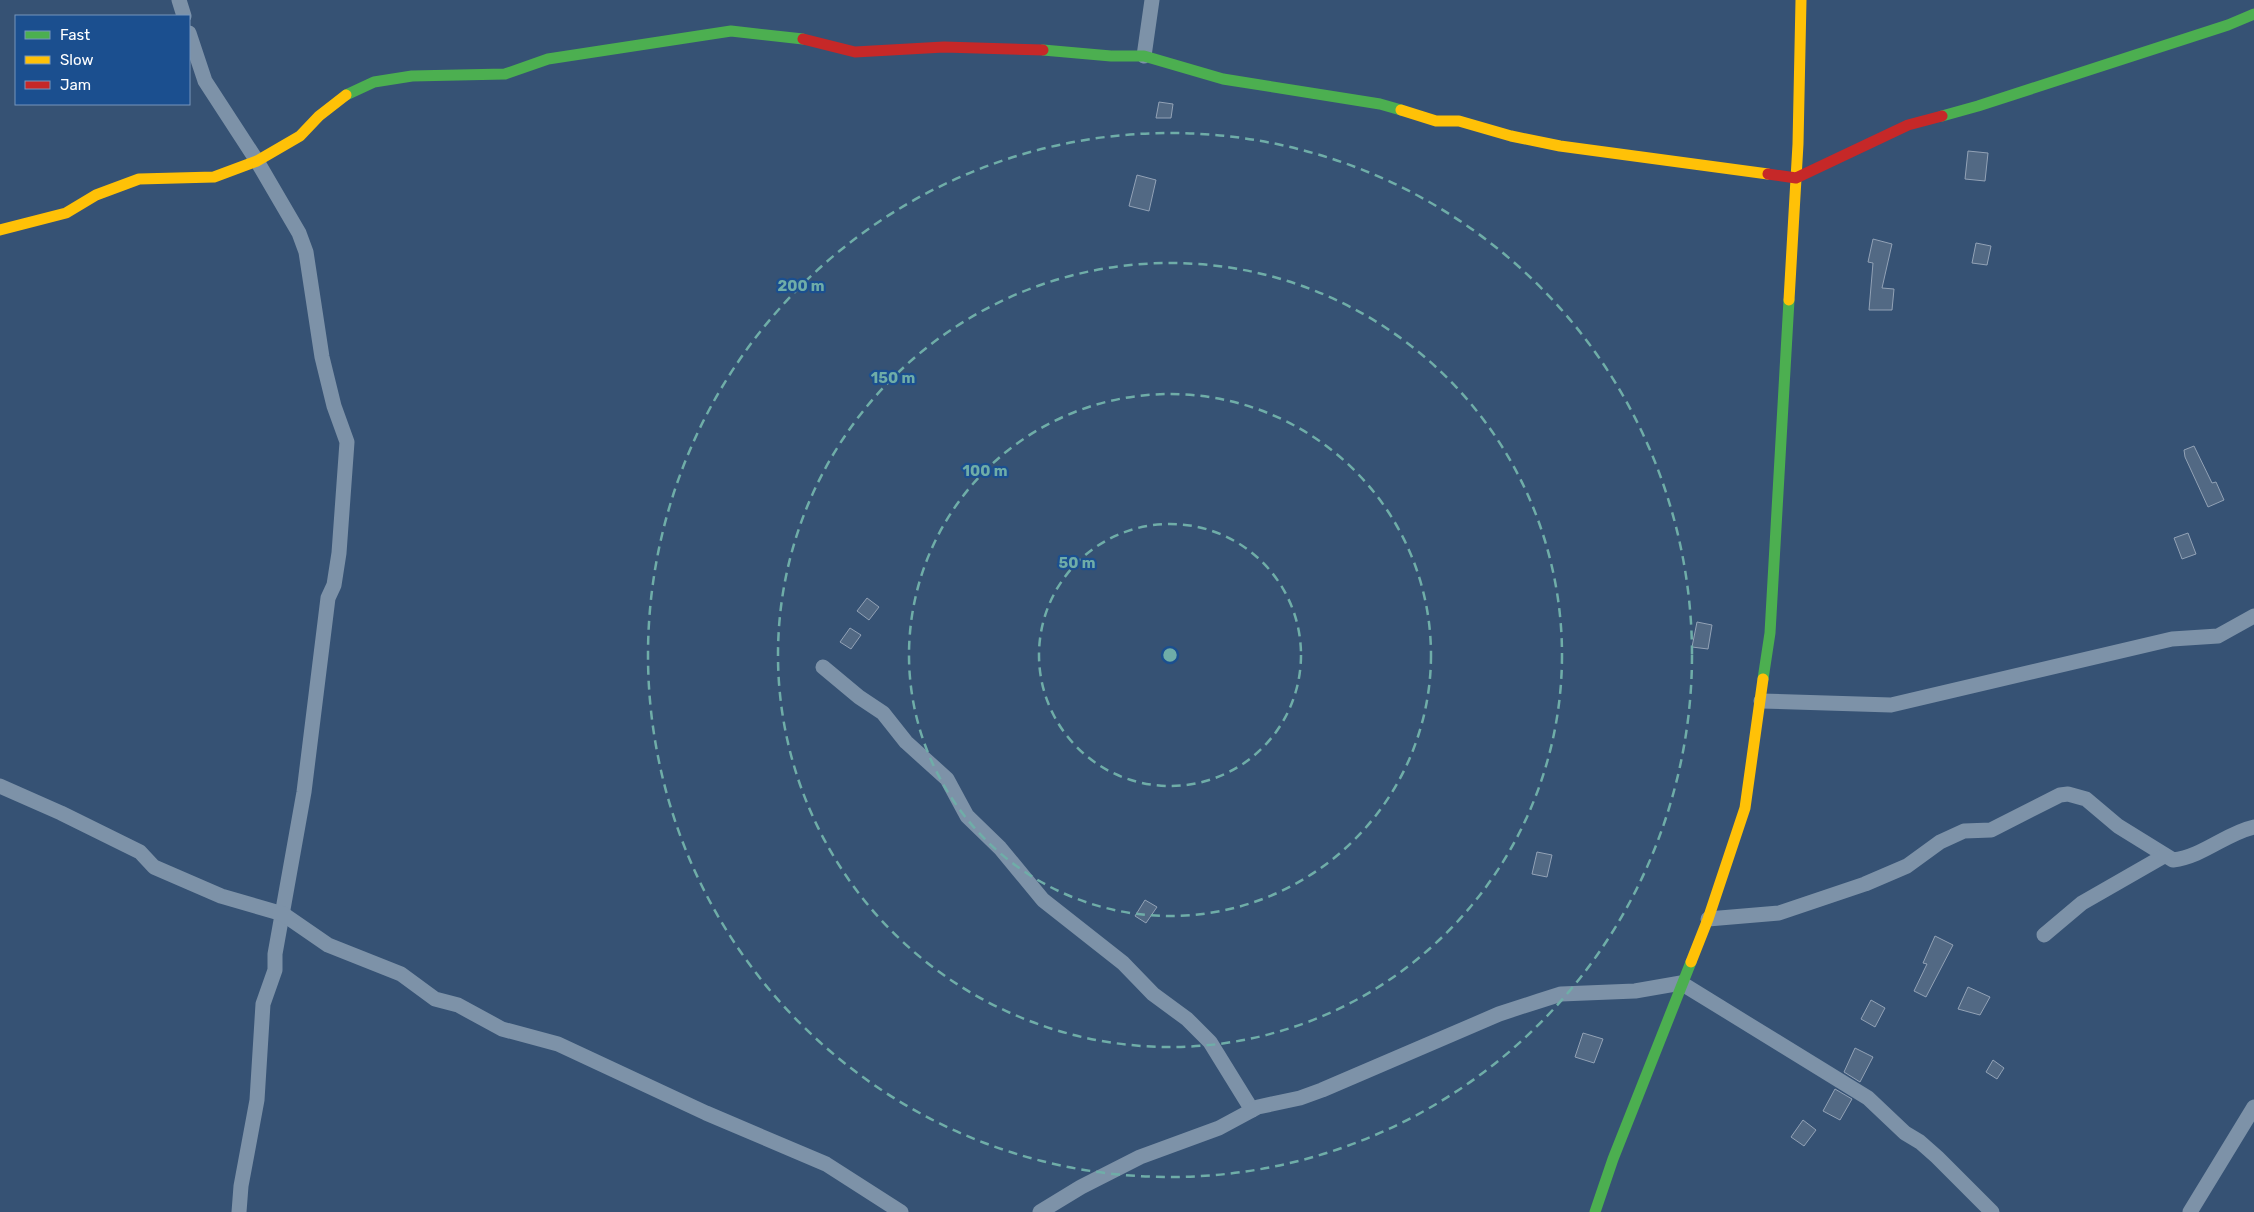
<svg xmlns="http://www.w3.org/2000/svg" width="2254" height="1212" font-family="Rubik,sans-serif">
  <rect width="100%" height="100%" fill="#365274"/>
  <g fill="#526984" stroke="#92a2b6">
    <polygon points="1159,102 1173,104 1171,118 1156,118"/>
    <polygon points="1968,151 1988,153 1985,181 1965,179"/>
    <polygon points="1137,175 1156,180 1149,211 1129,206"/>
    <polygon points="1873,239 1892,244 1882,288 1894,289 1892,310 1869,310 1873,263 1868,262"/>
    <polygon points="1976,243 1991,246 1987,265 1972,263"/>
    <polygon points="2194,446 2212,483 2216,482 2224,500 2208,507 2185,457 2184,450"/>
    <polygon points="2188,533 2196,554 2182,559 2174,538"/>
    <polygon points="867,598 879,607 869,620 857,611"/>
    <polygon points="1697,622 1712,625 1708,649 1692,647"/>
    <polygon points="850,628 861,635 851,649 840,642"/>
    <polygon points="1537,852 1552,855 1547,877 1532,874"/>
    <polygon points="1145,900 1157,907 1146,923 1135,916"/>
    <polygon points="1935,936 1953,945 1926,997 1914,991 1927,964 1923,963"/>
    <polygon points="1968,987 1990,997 1980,1015 1958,1009"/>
    <polygon points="1871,1000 1885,1008 1875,1027 1861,1019"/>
    <polygon points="1583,1033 1603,1039 1594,1063 1575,1057"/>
    <polygon points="1855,1048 1873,1057 1860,1082 1844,1072"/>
    <polygon points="1993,1060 2004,1068 1997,1079 1986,1072"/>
    <polygon points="1835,1089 1852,1099 1840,1120 1823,1111"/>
    <polygon points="1803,1120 1816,1130 1804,1146 1791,1137"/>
  </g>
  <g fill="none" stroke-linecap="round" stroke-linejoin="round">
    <g stroke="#7d92a8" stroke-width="15">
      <polyline points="179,0 184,16"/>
      <polyline points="189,33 205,81 257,161 299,233 306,252 322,357 334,406 347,442 339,553 334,585 328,598 304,792 275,954 275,970 263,1004 257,1100 241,1186 239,1212"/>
      <polyline points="1144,56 1152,0"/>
      <polyline points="823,667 859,697 883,713 906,742 947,779 967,816 1000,848 1043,900 1123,963 1153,994 1187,1019 1210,1042 1252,1110"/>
      <polyline points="1761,701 1891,705 2172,639 2218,636 2254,616"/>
      <polyline points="0,786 61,813 140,852 154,867 221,896 283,914 328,945 401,974 435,999 458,1005 502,1029 558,1044 706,1113 826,1164 901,1212"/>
      <path d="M1708 919 1779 913 1865 884 1907 866 1940 842 1964 831 1991 830 2060 795 2068 794 2086 799 2118 826 2173 860C2204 856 2226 833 2254 827"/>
      <polyline points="2044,935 2082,903 2164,856"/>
      <polyline points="1040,1212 1081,1187 1140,1157 1219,1128 1258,1107 1300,1098 1322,1090 1499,1014 1539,1001 1561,994 1635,991 1681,983 1868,1098 1905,1133 1920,1142 1937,1157 1992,1212"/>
      <polyline points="2190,1212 2254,1107"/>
    </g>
    <g stroke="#4caf50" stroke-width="11">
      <polyline points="1043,50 1111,56 1144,56 1223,79 1380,104 1401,110"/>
      <polyline points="346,95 374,82 412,76 505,74 548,59 731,31 803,39"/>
      <polyline points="1942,116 1978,106 2228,25 2254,14"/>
      <polyline points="1763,679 1770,633 1789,300"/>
      <polyline points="1595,1212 1613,1159 1691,962"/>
    </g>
    <g stroke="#ffc107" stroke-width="11">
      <polyline points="1401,110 1436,121 1459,121 1511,136 1560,146 1768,174"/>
      <polyline points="0,230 66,213 96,195 139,179 214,177 257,161 300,136 319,116 346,95"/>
      <polyline points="1789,300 1798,144 1801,0"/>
      <polyline points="1691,962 1708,919 1745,808 1763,679"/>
    </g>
    <g stroke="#c62828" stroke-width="11">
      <polyline points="803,39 855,52 944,47 1043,50"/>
      <polyline points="1768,174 1796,178 1908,125 1942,116"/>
    </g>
  </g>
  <g fill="none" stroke="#6fada8" stroke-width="2.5" stroke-dasharray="9 6">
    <circle cx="1170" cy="655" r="131"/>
    <circle cx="1170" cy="655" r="261"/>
    <circle cx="1170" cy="655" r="392"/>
    <circle cx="1170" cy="655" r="522"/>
  </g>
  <circle cx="1170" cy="655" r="8" fill="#6fada8" stroke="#1b4f8f" stroke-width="2.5"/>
  <g font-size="15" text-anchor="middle" font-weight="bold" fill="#6fada8" stroke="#1b4f8f" stroke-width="4.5" stroke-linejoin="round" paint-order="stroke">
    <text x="801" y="291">200 m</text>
    <text x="893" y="383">150 m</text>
    <text x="985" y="476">100 m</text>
    <text x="1077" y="568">50 m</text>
  </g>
  <rect x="15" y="15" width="175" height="90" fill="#1b4f8f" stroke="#7695bc"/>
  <rect x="25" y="31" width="25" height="8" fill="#4caf50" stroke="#7695bc"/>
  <text x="60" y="40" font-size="15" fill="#ffffff">Fast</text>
  <rect x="25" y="56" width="25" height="8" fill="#ffc107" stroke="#7695bc"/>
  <text x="60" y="65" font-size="15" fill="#ffffff">Slow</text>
  <rect x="25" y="81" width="25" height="8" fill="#c62828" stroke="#7695bc"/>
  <text x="60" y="90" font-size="15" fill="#ffffff">Jam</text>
</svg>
